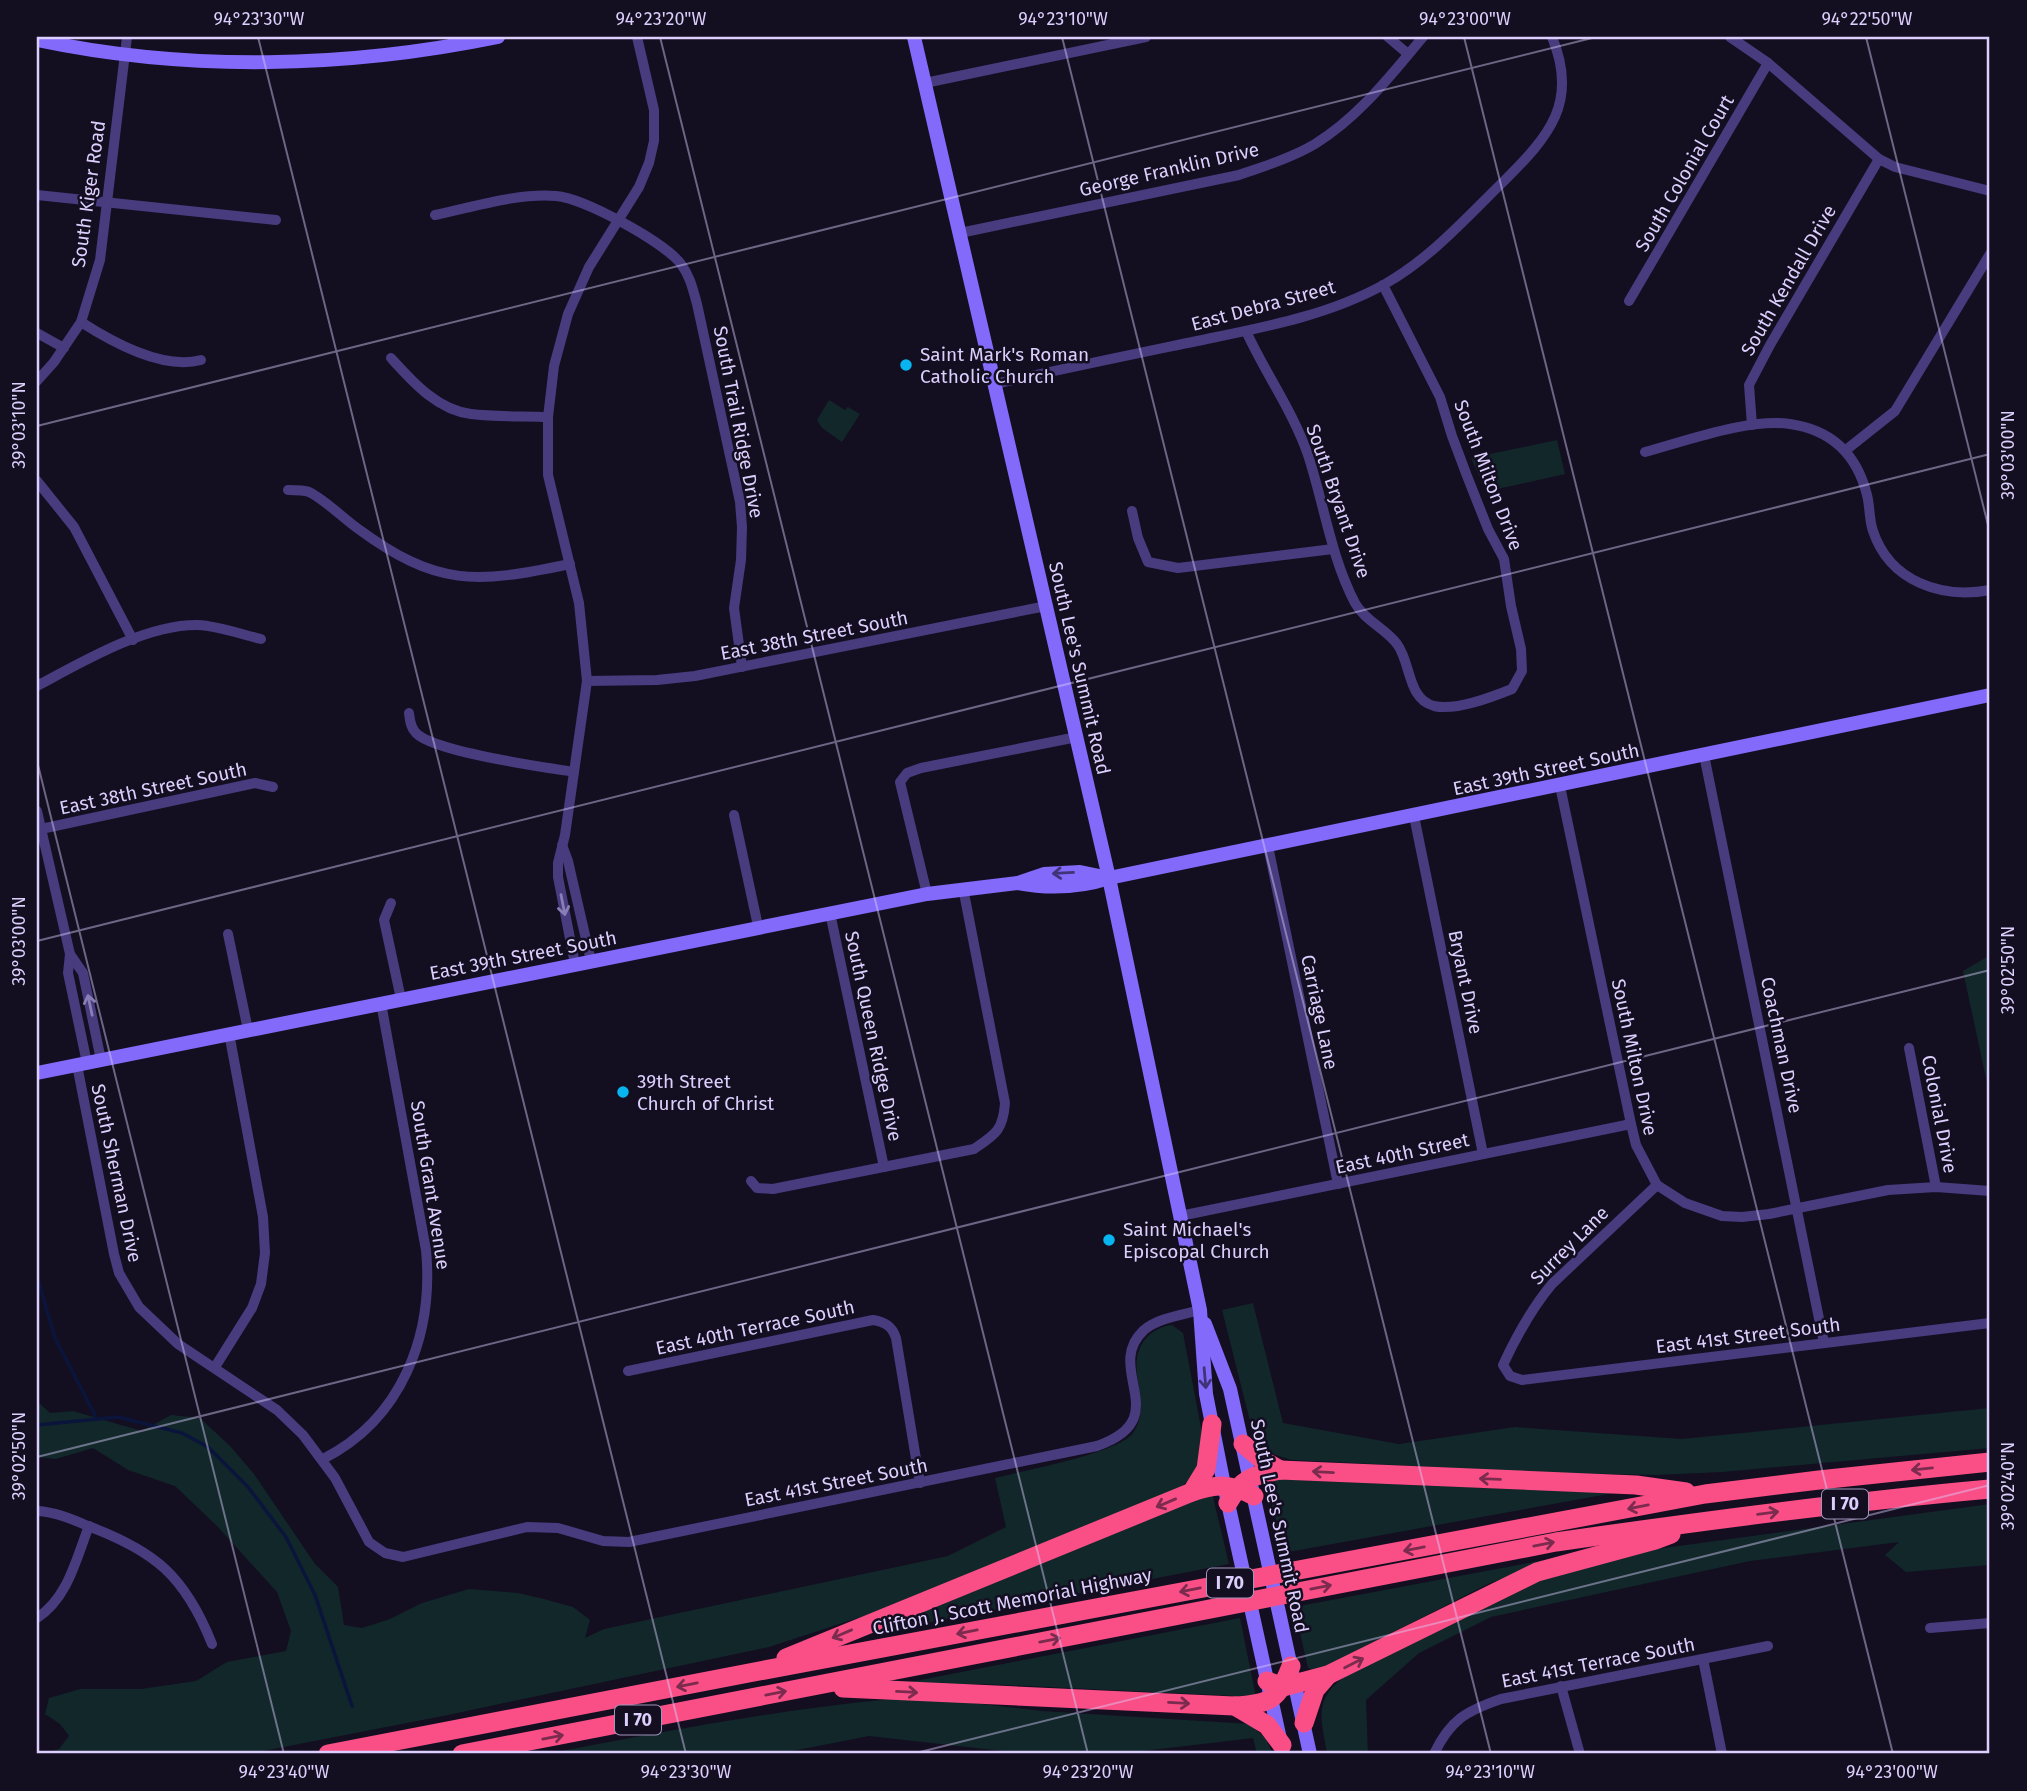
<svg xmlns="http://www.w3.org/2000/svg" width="2027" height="1791" font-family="'Fira Sans',sans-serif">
  <rect width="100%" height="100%" fill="#140e21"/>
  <g fill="#11272a">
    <polygon points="829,400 845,410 848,407 860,414 842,442 822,428 817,420"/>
    <polygon points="1557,440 1565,474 1489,491 1486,491 1471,458"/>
    <polygon points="1990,955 1990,1097 1963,971"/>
    <path d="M1253 1303 1283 1423 1399 1444 1515 1427 1682 1439 1990 1408V1448L1722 1472 1656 1475 1558 1473 1292 1460C1276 1455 1263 1453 1254 1437L1222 1310Z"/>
    <path d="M1172 1325 1183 1333 1203 1438C1204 1459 1198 1475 1181 1487L873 1613 769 1647 448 1715 248 1754H44L59 1749 69 1736 60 1724 45 1714 49 1698 80 1689H141L196 1681 227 1662 286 1651 291 1631 277 1592 217 1526 175 1486 128 1470 93 1448 56 1459 37 1457V1401L50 1413 73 1411 142 1431 171 1415 200 1418 231 1447 254 1474 315 1564 338 1587 344 1625 362 1628 390 1619 422 1603 469 1589 518 1593 544 1599 573 1607 590 1620 585 1638 604 1629 948 1556 1006 1527 995 1478C1022 1471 1119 1453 1133 1433 1155 1401 1120 1365 1148 1336 1155 1330 1162 1326 1172 1325Z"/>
    <polygon points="1272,1479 1614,1493 1283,1553 1280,1544 1284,1542 1273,1512 1268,1481"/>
    <polygon points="1212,1493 1229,1564 859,1636"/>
    <path d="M1990 1504V1565L1906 1572 1885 1555 1899 1542 1750 1561 1491 1617 1419 1653 1366 1700 1368 1754H1327C1321 1718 1313 1698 1347 1675L1484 1603 1556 1574 1649 1550Z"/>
    <polygon points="1555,1558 1488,1584 1329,1665 1313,1670 1308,1668 1294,1607"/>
    <polygon points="1240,1618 1256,1697 982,1684 900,1684"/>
    <path d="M892 1699H938L1042 1711 1250 1724 1266 1739 1273 1754H1257L1253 1738 1118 1754H1030L869 1736 777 1754H546C661 1732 775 1710 892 1699Z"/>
  </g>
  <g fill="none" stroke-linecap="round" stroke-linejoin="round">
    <g stroke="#0b153c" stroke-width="3.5">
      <polyline points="37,1276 55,1338 97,1419"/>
      <polyline points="37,1425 118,1417 182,1433 208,1447 248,1487 286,1537 315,1595 352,1706"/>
    </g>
    <g stroke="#483b7e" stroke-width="10">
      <polyline points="1388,37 1408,54"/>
      <polyline points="1730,37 1768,63 1879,159 1895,167 1990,191"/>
      <polyline points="925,83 1146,37"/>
      <polyline points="37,195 276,220"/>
      <path d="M435 215C474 207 516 193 556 196 584 198 664 242 681 264 690 276 693 290 697 304L740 502 742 527 741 560 734 608 742 667"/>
      <path d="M960 233 1239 175C1265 166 1291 158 1315 144 1359 117 1390 76 1423 37"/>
      <polyline points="1629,301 1768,63"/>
      <path d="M81 322C112 342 163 370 201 360"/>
      <path d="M1246 331C1265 373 1293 411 1308 455 1324 504 1331 557 1355 603 1364 620 1386 629 1397 644 1411 662 1407 699 1434 706 1456 711 1492 697 1512 689L1522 671 1521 649 1511 606 1504 559 1488 529 1467 476 1452 436 1440 397 1383 285"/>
      <polyline points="37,333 64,348"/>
      <path d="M391 358C412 381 437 410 471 414 496 417 523 416 548 417"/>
      <polyline points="37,381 54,362 81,322 100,260 127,37"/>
      <path d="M995 384C1062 369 1130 355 1197 341 1260 328 1328 316 1385 284 1431 258 1467 217 1505 180 1549 136 1579 102 1552 37"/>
      <polyline points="1752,425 1749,385 1770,345 1879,159"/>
      <polyline points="1846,450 1895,411 1990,254"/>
      <path d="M1645 452C1686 441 1748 418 1790 424 1832 430 1857 455 1867 495 1870 506 1869 520 1873 531 1890 582 1942 599 1990 590"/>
      <polyline points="37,481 74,527 133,640"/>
      <path d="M288 490C294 490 304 490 309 492 324 499 343 518 357 528 437 587 475 584 570 564"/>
      <polyline points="1132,511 1138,538 1148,562 1178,568 1333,549"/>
      <polyline points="587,681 657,680 695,676 1046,606"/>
      <path d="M37 686C82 662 146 624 198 625 219 626 240 634 261 639"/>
      <path d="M409 713C410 720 410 727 416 733 434 752 543 767 574 772"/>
      <polyline points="1704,755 1824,1343"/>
      <polyline points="1560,786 1631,1124 1636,1145 1657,1185 1685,1203 1722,1216 1742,1217 1769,1214 1888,1190 1936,1187 1990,1191"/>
      <polyline points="37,811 70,954 83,973 101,1060"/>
      <polyline points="734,815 758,926"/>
      <polyline points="1414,816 1483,1154"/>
      <polyline points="41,829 255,783 273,787"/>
      <polyline points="562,845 568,861 591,961"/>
      <polyline points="1268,846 1338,1184"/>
      <polyline points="927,894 900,782 907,773 921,768 1077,737"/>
      <polyline points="391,903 384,920 401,999"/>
      <polyline points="830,913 884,1167"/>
      <polyline points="228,934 248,1030"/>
      <polyline points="70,954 68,973 87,1063"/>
      <polyline points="575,964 558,877 558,863 565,835 587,681 579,603 548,475 548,417 554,366 568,314 589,267 639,187 649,163 654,141 654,110 637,37"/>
      <polyline points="1909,1048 1936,1187"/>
      <path d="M77 1065 114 1254 119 1273 139 1307 178 1344 277 1410 303 1435 335 1478 369 1542 385 1553 403 1557 527 1527 558 1528 603 1541 629 1542 1097 1446C1177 1418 1102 1369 1144 1330 1158 1318 1182 1315 1200 1310"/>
      <path d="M751 1181 757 1188 773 1189 974 1149C996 1134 1003 1130 1005 1103L963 888"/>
      <path d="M1657 1185 1552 1284C1531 1309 1517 1335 1503 1365L1510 1376 1522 1380 1990 1323"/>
      <polyline points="1180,1216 1631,1124"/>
      <polyline points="215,1367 252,1308 261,1284 265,1253 263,1217 229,1033"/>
      <path d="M628 1371 873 1320C885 1322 892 1326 896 1338L920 1483"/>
      <path d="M323 1459C402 1419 434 1335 426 1250L381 1003"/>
      <path d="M37 1511C55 1512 72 1519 88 1526 155 1551 185 1576 212 1644"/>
      <path d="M37 1618C68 1598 76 1559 89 1526"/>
      <polyline points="1930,1628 1990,1623"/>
      <polyline points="1703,1659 1722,1754"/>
      <polyline points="1561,1686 1580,1754"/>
      <path d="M1434 1754C1450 1720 1466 1711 1501 1699L1768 1646"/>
    </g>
    <g stroke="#846afa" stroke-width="14">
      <polyline points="914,37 1109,878 1200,1310 1206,1394 1224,1485 1280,1739"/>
      <path d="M37 40C189 72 347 68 498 37"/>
      <path d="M1018 883C1050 889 1078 888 1109 878L1990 695"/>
      <polyline points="37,1073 927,894 1018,883 1044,874 1080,872 1109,878"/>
      <polyline points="1205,1324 1230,1389 1310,1754"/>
    </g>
    <g stroke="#f94f86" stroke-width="19">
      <polyline points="1243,1444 1261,1459 1280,1470"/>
      <polyline points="1192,1492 1206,1469 1212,1424"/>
      <path d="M1228 1503C1243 1477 1252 1476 1280 1470L1636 1485 1686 1492"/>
      <path d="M786 1658 1192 1492C1217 1484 1230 1483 1254 1496"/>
      <polyline points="1267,1681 1283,1687 1328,1675 1537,1572 1655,1540 1671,1534"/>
      <path d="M843 1688 1234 1706C1270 1704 1278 1701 1291 1666"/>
      <polyline points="1235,1706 1267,1725 1282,1745"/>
      <polyline points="1304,1723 1315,1690 1328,1675"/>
      <polyline points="328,1754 754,1672 1705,1494 1819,1480 1990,1462"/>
      <path d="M462 1754 1556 1542C1701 1521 1845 1502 1990 1489"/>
    </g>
  </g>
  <defs><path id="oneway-shaft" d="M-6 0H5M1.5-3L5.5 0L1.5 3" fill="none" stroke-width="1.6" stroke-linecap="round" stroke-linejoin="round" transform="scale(1.75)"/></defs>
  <g stroke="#413378">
    <use href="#oneway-shaft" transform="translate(1063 873) rotate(177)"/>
    <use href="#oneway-shaft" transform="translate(1205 1378) rotate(85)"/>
  </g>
  <g stroke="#8b7eb7">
    <use href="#oneway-shaft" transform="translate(563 905) rotate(79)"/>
    <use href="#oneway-shaft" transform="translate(90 1005) rotate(-102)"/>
  </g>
  <g stroke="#7b2b4e">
    <use href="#oneway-shaft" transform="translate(1922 1469) rotate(174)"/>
    <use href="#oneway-shaft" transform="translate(1323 1472) rotate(-177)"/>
    <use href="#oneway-shaft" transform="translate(1490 1479) rotate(-178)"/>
    <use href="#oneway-shaft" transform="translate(1166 1503) rotate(157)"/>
    <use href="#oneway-shaft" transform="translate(1638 1507) rotate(169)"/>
    <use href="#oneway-shaft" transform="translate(1768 1513) rotate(-7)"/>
    <use href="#oneway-shaft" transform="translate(1544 1544) rotate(-11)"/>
    <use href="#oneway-shaft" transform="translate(1414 1549) rotate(169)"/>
    <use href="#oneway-shaft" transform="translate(1321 1587) rotate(-11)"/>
    <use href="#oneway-shaft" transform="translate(1190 1590) rotate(169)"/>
    <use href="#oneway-shaft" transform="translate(967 1632) rotate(169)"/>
    <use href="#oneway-shaft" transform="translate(842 1634) rotate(157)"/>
    <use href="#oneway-shaft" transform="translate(1050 1640) rotate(-11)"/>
    <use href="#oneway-shaft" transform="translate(1354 1663) rotate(-27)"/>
    <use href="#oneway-shaft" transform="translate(687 1685) rotate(169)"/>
    <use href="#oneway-shaft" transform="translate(907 1692) rotate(3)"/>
    <use href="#oneway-shaft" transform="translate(776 1693) rotate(-11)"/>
    <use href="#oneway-shaft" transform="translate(1179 1703) rotate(3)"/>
    <use href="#oneway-shaft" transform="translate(553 1737) rotate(-11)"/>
  </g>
  <path fill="none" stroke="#dccffd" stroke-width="2" stroke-opacity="0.45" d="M258 37 686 1754M660 37 1088 1754M1062 37 1491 1754M1464 37 1893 1754M1866 37 1990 533M37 426 1596 37M37 761 284 1754M37 941 1990 454M37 1457 1990 970M912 1754 1990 1485"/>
  <g fill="#09b5f0" stroke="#140e21" stroke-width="2.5">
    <circle cx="906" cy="365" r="7"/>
    <circle cx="623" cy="1092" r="7"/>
    <circle cx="1109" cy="1240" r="7"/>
  </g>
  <g text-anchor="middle" stroke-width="5" stroke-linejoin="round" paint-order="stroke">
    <g fill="#140e21" stroke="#a095bb" stroke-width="2">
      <rect x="1822" y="1489.5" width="46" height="29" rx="5"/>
      <rect x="1207" y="1568.5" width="46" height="29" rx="5"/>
      <rect x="615" y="1705.5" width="46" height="29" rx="5"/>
    </g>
    <g font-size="18" font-weight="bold" fill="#dccffd">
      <text x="1845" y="1510">I 70</text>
      <text x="1230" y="1589">I 70</text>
      <text x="638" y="1726">I 70</text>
    </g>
    <g font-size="19" fill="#dccffd" stroke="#140e21">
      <text transform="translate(1169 169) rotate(-13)" y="7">George Franklin Drive</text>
      <text transform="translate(1684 173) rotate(-60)" y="7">South Colonial Court</text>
      <text transform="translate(88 194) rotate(-82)" y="7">South Kiger Road</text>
      <text transform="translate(1788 280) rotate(-60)" y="7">South Kendall Drive</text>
      <text transform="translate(1263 305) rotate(-15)" y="7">East Debra Street</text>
      <text transform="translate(739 422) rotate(79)" y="7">South Trail Ridge Drive</text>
      <text transform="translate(1489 475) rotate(69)" y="7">South Milton Drive</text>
      <text transform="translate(1339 501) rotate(71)" y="7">South Bryant Drive</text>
      <text transform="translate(814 635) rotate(-11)" y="7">East 38th Street South</text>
      <text transform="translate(1080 668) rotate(77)" y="7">South Lee's Summit Road</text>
      <text transform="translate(1546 769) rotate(-12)" y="7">East 39th Street South</text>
      <text transform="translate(153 788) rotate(-12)" y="7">East 38th Street South</text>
      <text transform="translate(523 955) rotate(-11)" y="7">East 39th Street South</text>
      <text transform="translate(1466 982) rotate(78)" y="7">Bryant Drive</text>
      <text transform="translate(1320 1012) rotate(78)" y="7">Carriage Lane</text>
      <text transform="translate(874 1036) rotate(78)" y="7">South Queen Ridge Drive</text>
      <text transform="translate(1782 1045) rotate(78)" y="7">Coachman Drive</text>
      <text transform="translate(1635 1057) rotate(78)" y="7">South Milton Drive</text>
      <text transform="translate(1940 1114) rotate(79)" y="7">Colonial Drive</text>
      <text transform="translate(1402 1153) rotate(-12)" y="7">East 40th Street</text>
      <text transform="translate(117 1173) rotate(78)" y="7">South Sherman Drive</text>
      <text transform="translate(431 1185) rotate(81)" y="7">South Grant Avenue</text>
      <text transform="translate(1569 1245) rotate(-45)" y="7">Surrey Lane</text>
      <text transform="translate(755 1327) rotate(-12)" y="7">East 40th Terrace South</text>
      <text transform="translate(1748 1335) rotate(-7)" y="7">East 41st Street South</text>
      <text transform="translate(836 1482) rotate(-11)" y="7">East 41st Street South</text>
      <text transform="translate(1280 1526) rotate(78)" y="7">South Lee's Summit Road</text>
      <text transform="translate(1012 1601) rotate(-11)" y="7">Clifton J. Scott Memorial Highway</text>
      <text transform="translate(1598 1662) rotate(-11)" y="7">East 41st Terrace South</text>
    </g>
    <g font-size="19" fill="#dccffd" stroke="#140e21" text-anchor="start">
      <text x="920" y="361">Saint Mark's Roman<tspan x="920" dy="22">Catholic Church</tspan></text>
      <text x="637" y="1088">39th Street<tspan x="637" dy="22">Church of Christ</tspan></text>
      <text x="1123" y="1236">Saint Michael's<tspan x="1123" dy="22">Episcopal Church</tspan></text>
    </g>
  </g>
  <rect width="2027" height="1791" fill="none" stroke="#140e21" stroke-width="77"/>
  <rect x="38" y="38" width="1950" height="1714" fill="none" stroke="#dccffd" stroke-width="2.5"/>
  <g font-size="18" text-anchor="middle" fill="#dccffd">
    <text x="259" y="25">94°23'30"W</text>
    <text x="661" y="25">94°23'20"W</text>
    <text x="1063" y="25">94°23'10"W</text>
    <text x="1465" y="25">94°23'00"W</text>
    <text x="1867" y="25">94°22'50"W</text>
    <text transform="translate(19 425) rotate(-90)" y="6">39°03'10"N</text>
    <text transform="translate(2008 455) rotate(-90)" y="6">39°03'00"N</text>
    <text transform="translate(19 941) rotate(-90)" y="6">39°03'00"N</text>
    <text transform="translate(2008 970) rotate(-90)" y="6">39°02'50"N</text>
    <text transform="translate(19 1456) rotate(-90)" y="6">39°02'50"N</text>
    <text transform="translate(2008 1486) rotate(-90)" y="6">39°02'40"N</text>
    <text x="284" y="1778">94°23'40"W</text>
    <text x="686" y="1778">94°23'30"W</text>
    <text x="1088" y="1778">94°23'20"W</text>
    <text x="1490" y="1778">94°23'10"W</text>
    <text x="1892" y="1778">94°23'00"W</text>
  </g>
</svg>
